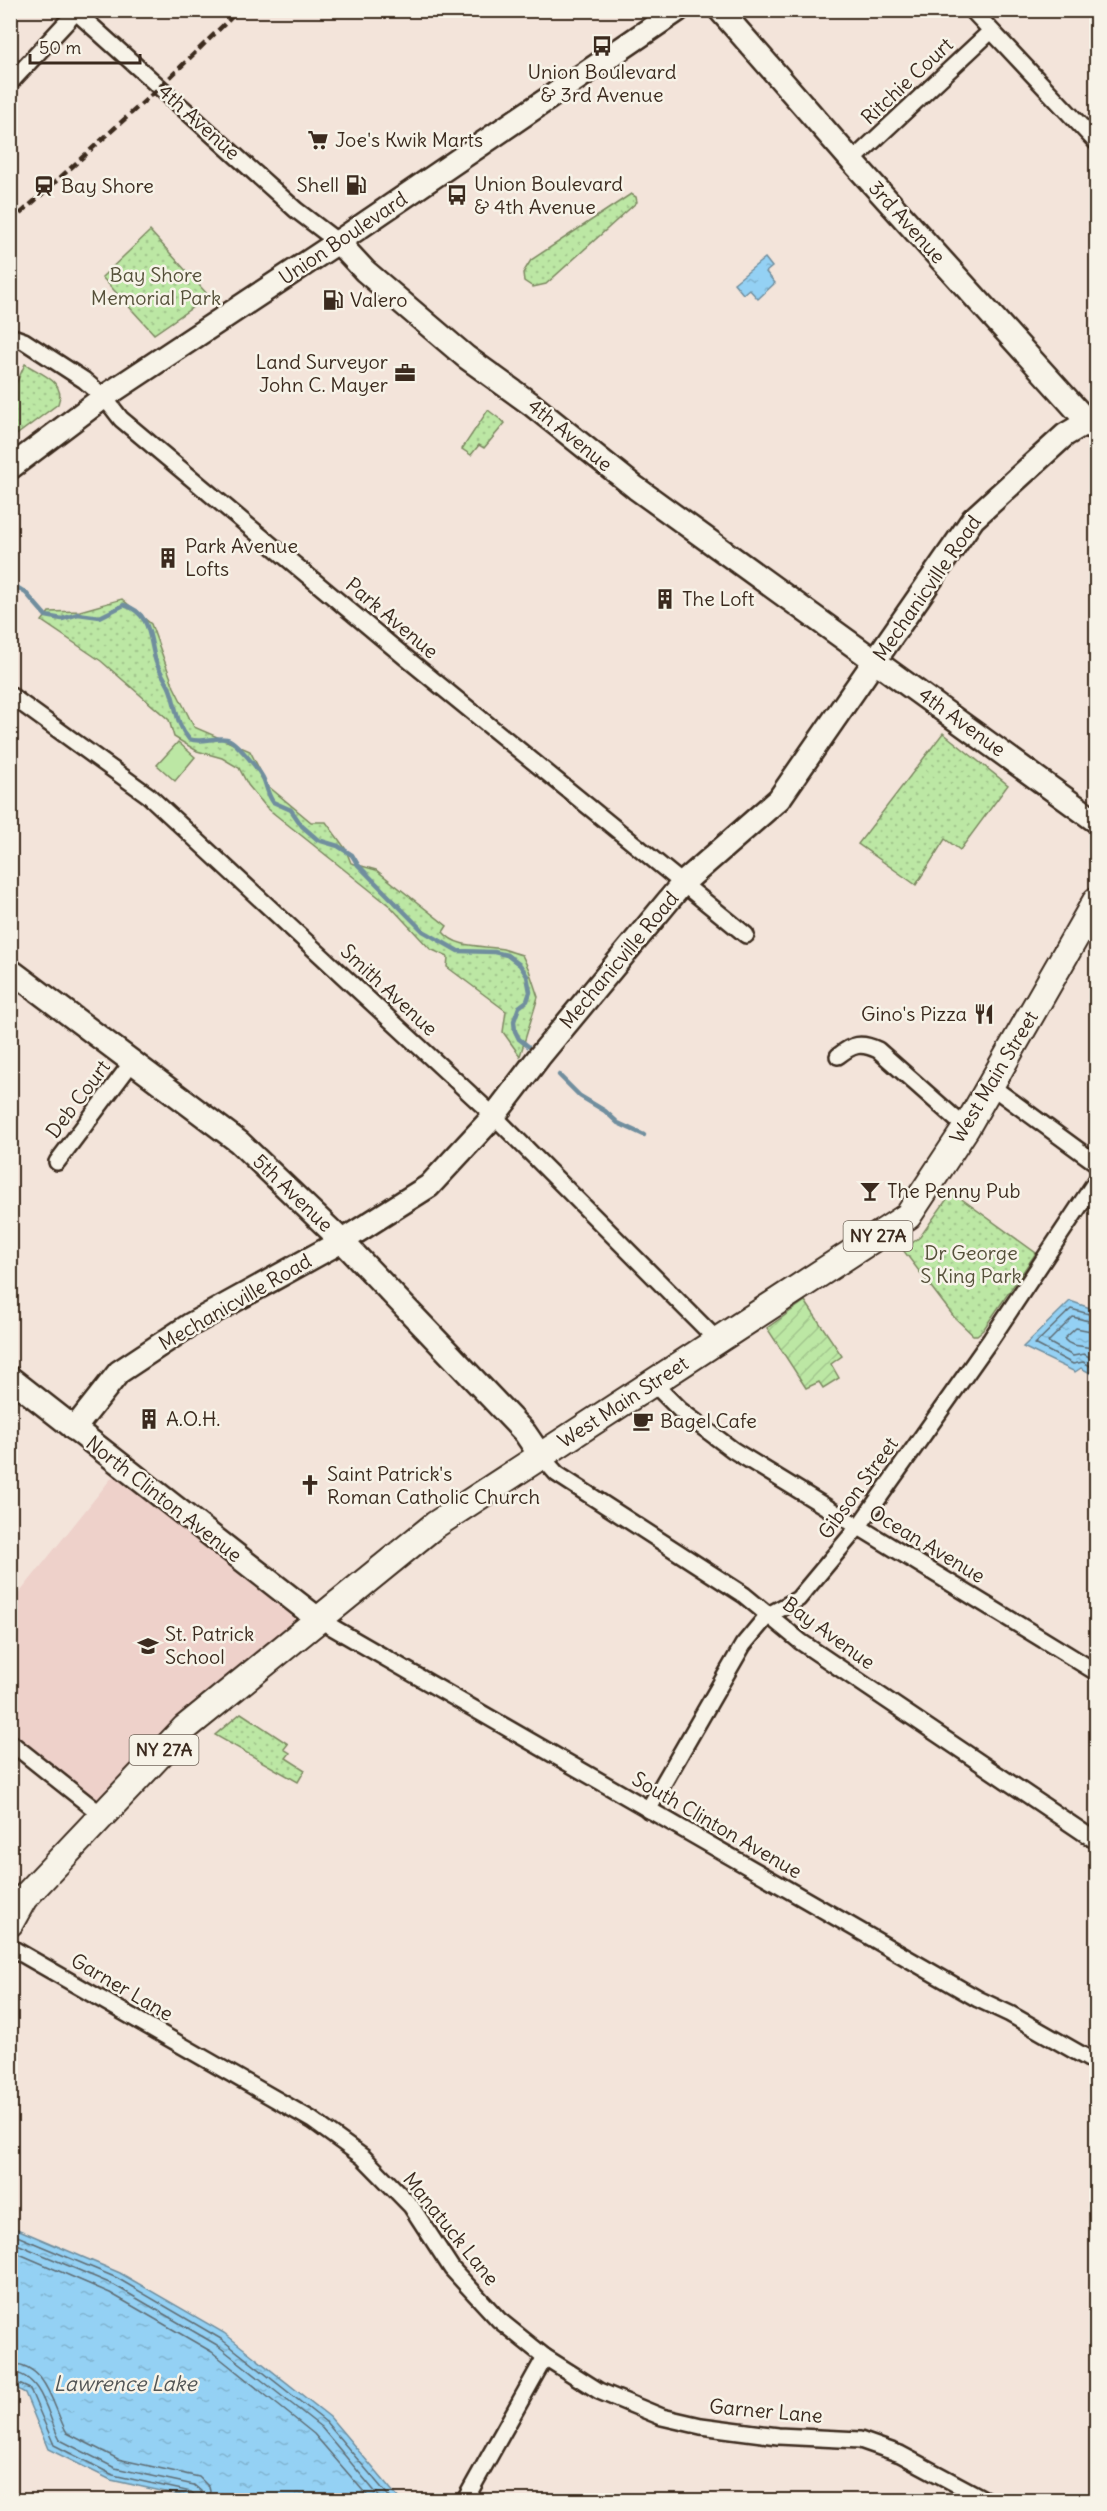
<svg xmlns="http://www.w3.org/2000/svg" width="1107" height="2511" font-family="Delius,sans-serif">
  <defs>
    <pattern id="grass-dots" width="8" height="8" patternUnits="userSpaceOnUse" patternTransform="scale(1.5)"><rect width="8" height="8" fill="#bce7a4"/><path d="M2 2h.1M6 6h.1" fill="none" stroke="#a2c68d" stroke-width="1.8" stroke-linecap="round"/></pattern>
    <pattern id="garden-furrows" width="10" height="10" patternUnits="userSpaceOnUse" patternTransform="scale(1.5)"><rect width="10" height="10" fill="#bce7a4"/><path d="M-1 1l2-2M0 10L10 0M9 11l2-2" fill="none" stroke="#a2c68d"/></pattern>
    <pattern id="water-ripples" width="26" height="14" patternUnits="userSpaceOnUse" patternTransform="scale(1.5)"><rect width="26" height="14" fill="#94d1f4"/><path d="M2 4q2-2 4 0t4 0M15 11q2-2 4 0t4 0" fill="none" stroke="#80b4d1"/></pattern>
  </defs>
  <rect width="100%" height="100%" fill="#f3e4da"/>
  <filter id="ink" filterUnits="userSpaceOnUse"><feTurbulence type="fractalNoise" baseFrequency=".0167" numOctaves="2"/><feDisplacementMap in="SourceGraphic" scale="12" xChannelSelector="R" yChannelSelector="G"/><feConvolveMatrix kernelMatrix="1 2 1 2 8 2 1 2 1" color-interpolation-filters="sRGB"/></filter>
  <g filter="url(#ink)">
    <polygon fill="#eed1ca" points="121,1466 318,1619 103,1816 11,1742 10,1600 13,1601"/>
    <g fill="url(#grass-dots)" stroke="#7c8861" stroke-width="1.5">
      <polygon points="631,194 636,197 637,202 546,284 533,287 524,281 523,273 531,260"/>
      <polygon points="150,231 209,296 154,334 102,277"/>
      <path d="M25 364C41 374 67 382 58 404L11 439V391L15 386Z"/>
      <polygon points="488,410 505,423 484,448 479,445 471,455 462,449"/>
      <path d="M122 599 151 624 174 687 194 727 250 751 268 786 311 822H326L345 848 351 863 376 870 447 926 443 932C457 949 483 945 503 949 509 951 515 953 522 955L529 970 538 997 520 1056 503 1032 506 1011 447 967 448 957 430 949 391 907 267 808 248 785 239 768 222 758 197 751 174 737 169 720 101 661 42 621 49 612 80 611Z"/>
      <polygon points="943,733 1008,785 960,850 945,839 916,885 858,844"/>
      <polygon points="952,1192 1036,1253 983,1330 977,1335 973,1335 954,1317 903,1250 920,1237"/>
      <polygon points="241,1713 288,1744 284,1749 290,1753 286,1758 305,1770 298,1782 215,1735"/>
    </g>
    <polygon fill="url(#garden-furrows)" stroke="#7c8861" stroke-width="1.5" points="805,1301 842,1356 831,1364 839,1378 823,1388 819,1382 806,1388 767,1328"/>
    <polygon fill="#bce7a4" stroke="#7c8861" stroke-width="1.5" points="178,742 195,757 175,781 157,765"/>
    <g fill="url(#water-ripples)" stroke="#708e9e" stroke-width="1.5">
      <polygon points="765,258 772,267 766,272 775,283 758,299 749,289 743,294 734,283"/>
      <polygon points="1070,1301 1096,1310 1096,1376 1081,1368 1075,1372 1023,1347"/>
      <polygon points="10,2226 120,2273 224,2333 330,2417 400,2500 202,2500 111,2480 48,2449 25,2393 11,2385"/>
    </g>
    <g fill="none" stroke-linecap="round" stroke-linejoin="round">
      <g stroke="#5f6d74" stroke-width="1.5">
        <polyline points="1096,1316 1071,1309 1035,1344 1073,1364 1083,1362 1096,1369"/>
        <polyline points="1096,1323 1073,1317 1048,1342 1073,1356 1084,1354 1096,1361"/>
        <path d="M1096 1332 1076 1328 1064 1339C1072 1349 1085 1344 1096 1350"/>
        <polyline points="10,2233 117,2278 221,2339 326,2422 392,2500"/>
        <polyline points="10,2241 114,2285 217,2345 321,2427 382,2500"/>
        <polyline points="10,2250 110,2293 212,2352 314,2434 371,2500"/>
        <path d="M10 2363C49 2365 52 2407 67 2433L118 2459 199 2477 209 2487 212 2500"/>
        <path d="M10 2372C44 2375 47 2417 60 2440L115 2468 194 2485 201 2491 203 2500"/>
        <polyline points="10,2380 30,2389 54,2445 113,2475 191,2492 195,2495 196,2500"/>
      </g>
      <g stroke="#708e9e" stroke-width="4.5">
        <path d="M10 583 26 593 46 616 62 619 78 614 100 617 124 605C152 613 149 640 156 662 160 673 168 682 171 692 177 710 176 724 189 739 203 744 214 736 227 739 235 740 261 772 264 780 267 788 268 795 273 802L291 810 302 826 318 840 338 846 352 855 358 865 423 931 458 951 494 952 507 955 520 965 527 976 530 992 527 1001 519 1007 514 1021 515 1031 519 1039 528 1046"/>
        <polyline points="559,1075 580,1096 605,1111 618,1123 644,1135"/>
      </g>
      <g stroke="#3b2a1e" stroke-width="20">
        <g id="street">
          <polyline points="74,10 296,210 338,242"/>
          <polyline points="972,10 1096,142"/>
          <polyline points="10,83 76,12"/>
          <polyline points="852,161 991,31"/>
          <polyline points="10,336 24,341 84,380 104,397 121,419 215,498 405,657 746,935"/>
          <polyline points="10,695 148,795 494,1116 717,1340"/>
          <path d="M838 1056C853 1044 861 1042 878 1050L966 1128"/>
          <polyline points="991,1086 1096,1163"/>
          <polyline points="57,1162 133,1061"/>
          <polyline points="653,1383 680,1410 733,1450 1096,1672"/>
          <polyline points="540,1455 557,1474 744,1595 801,1642 1096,1841"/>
          <polyline points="318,1619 978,1999 1010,2014 1096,2063"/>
          <polyline points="10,1742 103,1816"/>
          <polyline points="648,1810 743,1645 768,1615 798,1599 859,1526 991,1339 1096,1181"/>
          <polyline points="10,1947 312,2120 363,2157 411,2206 452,2269 499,2320 545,2357 599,2391 662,2417 701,2426 778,2436 860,2440 900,2454 986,2500"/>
          <polyline points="465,2500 545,2357"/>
        </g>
      </g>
      <g stroke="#3b2a1e" stroke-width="27">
        <g id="secondary">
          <polyline points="720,10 852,161 1096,431"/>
          <polyline points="338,242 365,271 466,357 531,404 636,488 1096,821"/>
          <polyline points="10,468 104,397 338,242 678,10"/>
          <polyline points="10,970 239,1142 342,1241 525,1433 540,1455"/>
          <polyline points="10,1378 318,1619"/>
          <polyline points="74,1429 119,1372 190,1325 342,1241 429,1186 494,1116 539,1057 683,883 779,799 973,519 1065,435 1087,422"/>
        </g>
      </g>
      <g stroke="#3b2a1e" stroke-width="30">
        <polyline id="primary" points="10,1923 24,1898 185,1728 435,1525 908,1216 966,1128 1096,901"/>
      </g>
      <use href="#street" stroke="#f7f3e8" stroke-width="15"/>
      <use href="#secondary" stroke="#f7f3e8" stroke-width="22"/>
      <use href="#primary" stroke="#f7f3e8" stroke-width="26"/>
      <polyline stroke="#3b2a1e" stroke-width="4.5" stroke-dasharray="9 4.5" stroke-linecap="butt" points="10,223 160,87 239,10"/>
    </g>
  </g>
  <defs>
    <g id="bus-bare" transform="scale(1.62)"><path d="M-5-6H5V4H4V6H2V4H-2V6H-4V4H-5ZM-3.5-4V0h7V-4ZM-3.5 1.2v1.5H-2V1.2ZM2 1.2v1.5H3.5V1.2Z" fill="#3b2a1e" stroke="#f7f3e8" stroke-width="2.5" paint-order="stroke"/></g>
    <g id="supermarket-bare" transform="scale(1.62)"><path d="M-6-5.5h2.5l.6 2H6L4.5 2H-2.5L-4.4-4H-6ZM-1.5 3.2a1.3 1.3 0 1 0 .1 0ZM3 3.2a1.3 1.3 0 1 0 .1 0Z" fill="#3b2a1e" stroke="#f7f3e8" stroke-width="2.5" paint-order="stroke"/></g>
    <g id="fuel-bare" transform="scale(1.62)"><path d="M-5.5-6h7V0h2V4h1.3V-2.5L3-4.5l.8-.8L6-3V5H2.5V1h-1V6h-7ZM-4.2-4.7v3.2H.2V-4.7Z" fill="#3b2a1e" stroke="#f7f3e8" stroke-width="2.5" paint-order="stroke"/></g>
    <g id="station-bare" transform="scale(1.62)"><path d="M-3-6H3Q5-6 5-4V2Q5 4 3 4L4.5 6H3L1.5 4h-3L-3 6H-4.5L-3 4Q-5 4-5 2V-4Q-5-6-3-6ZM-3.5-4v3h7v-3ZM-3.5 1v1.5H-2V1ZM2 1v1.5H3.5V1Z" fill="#3b2a1e" stroke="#f7f3e8" stroke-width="2.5" paint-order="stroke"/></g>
    <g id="office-bare" transform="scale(1.62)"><path d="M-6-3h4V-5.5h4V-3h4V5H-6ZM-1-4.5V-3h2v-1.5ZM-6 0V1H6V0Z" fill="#3b2a1e" stroke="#f7f3e8" stroke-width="2.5" paint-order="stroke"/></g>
    <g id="building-bare" transform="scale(1.62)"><path d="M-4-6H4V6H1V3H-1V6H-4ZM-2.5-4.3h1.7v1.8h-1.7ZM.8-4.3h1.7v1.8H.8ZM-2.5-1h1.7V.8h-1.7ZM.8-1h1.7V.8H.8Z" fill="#3b2a1e" stroke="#f7f3e8" stroke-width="2.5" paint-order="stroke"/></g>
    <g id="restaurant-bare" transform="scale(1.62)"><path d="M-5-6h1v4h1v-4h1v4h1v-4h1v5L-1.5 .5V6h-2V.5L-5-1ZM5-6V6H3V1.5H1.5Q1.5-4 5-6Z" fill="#3b2a1e" stroke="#f7f3e8" stroke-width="2.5" paint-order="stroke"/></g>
    <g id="bar-bare" transform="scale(1.62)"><path d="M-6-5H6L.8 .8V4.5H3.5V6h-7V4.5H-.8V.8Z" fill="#3b2a1e" stroke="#f7f3e8" stroke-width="2.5" paint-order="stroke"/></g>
    <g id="cafe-bare" transform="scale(1.62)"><path d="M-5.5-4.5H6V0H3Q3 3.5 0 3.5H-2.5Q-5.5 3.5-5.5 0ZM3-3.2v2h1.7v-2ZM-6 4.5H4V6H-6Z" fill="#3b2a1e" stroke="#f7f3e8" stroke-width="2.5" paint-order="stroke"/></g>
    <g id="church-bare" transform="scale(1.62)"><path d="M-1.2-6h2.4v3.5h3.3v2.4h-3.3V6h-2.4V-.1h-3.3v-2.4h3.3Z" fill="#3b2a1e" stroke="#f7f3e8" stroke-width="2.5" paint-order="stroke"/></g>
    <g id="school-bare" transform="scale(1.62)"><path d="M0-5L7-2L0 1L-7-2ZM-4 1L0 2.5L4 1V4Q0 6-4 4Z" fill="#3b2a1e" stroke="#f7f3e8" stroke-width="2.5" paint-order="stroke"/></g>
  </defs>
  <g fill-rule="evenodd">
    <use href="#bus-bare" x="602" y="46"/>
    <use href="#supermarket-bare" x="318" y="140"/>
    <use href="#fuel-bare" x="356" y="185"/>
    <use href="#station-bare" x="44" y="186"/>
    <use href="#bus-bare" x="457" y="195"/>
    <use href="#fuel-bare" x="333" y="300"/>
    <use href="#office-bare" x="405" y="373"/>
    <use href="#building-bare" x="168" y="558"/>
    <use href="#building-bare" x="665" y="599"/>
    <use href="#restaurant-bare" x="984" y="1014"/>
    <use href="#bar-bare" x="870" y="1191"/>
    <use href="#building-bare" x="149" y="1419"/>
    <use href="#cafe-bare" x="643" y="1421"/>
    <use href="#church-bare" x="310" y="1485"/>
    <use href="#school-bare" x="148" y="1646"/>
  </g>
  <g text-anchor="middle" stroke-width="5" stroke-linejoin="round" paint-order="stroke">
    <g fill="#f7f3e8" stroke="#73665b" stroke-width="1.5">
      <rect x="843.5" y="1221" width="69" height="30" rx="4.5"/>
      <rect x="129.5" y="1735" width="69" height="30" rx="4.5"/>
    </g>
    <g font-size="18" font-weight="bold" fill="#3b2a1e">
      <text x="878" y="1242">NY 27A</text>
      <text x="164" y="1756">NY 27A</text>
    </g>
    <g font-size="20" fill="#3b2a1e" stroke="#f7f3e8" text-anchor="start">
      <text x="602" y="79" text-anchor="middle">Union Boulevard<tspan x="602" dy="23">&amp; 3rd Avenue</tspan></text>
      <text x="335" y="147">Joe's Kwik Marts</text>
      <text x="474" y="191">Union Boulevard<tspan x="474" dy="23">&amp; 4th Avenue</tspan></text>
      <text x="339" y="192" text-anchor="end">Shell</text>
      <text x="61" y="193">Bay Shore</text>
      <text x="350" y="307">Valero</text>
      <text x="388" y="369" text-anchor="end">Land Surveyor<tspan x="388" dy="23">John C. Mayer</tspan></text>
      <text x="185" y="553">Park Avenue<tspan x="185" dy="23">Lofts</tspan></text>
      <text x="682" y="606">The Loft</text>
      <text x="967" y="1021" text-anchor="end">Gino's Pizza</text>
      <text x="887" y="1198">The Penny Pub</text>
      <text x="166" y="1426">A.O.H.</text>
      <text x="660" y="1428">Bagel Cafe</text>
      <text x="327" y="1481">Saint Patrick's<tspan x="327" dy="23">Roman Catholic Church</tspan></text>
      <text x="165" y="1641">St. Patrick<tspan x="165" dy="23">School</tspan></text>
    </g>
    <g font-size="20" fill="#3b2a1e" stroke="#f7f3e8">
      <text transform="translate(907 81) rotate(-43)" y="7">Ritchie Court</text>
      <text transform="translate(199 122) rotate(42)" y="7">4th Avenue</text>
      <text transform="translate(907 222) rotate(48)" y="7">3rd Avenue</text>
      <text transform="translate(343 238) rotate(-34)" y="7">Union Boulevard</text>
      <text transform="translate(570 435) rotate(39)" y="7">4th Avenue</text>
      <text transform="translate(927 588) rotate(-55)" y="7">Mechanicville Road</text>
      <text transform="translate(392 618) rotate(40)" y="7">Park Avenue</text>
      <text transform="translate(962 722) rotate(36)" y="7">4th Avenue</text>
      <text transform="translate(619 960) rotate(-50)" y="7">Mechanicville Road</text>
      <text transform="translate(389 990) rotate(43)" y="7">Smith Avenue</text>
      <text transform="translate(994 1077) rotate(-59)" y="7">West Main Street</text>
      <text transform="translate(78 1099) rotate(-53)" y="7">Deb Court</text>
      <text transform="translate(293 1193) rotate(44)" y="7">5th Avenue</text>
      <text transform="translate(235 1302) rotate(-30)" y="7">Mechanicville Road</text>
      <text transform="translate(623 1402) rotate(-33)" y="7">West Main Street</text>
      <text transform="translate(858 1488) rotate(-54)" y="7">Gibson Street</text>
      <text transform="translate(164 1499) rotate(38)" y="7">North Clinton Avenue</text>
      <text transform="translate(927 1544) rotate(31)" y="7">Ocean Avenue</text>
      <text transform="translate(829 1633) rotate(36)" y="7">Bay Avenue</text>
      <text transform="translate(717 1825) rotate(30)" y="7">South Clinton Avenue</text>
      <text transform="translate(122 1987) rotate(30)" y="7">Garner Lane</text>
      <text transform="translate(451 2229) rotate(51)" y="7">Manatuck Lane</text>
      <text transform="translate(766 2411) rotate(5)" y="7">Garner Lane</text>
    </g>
    <g font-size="20" fill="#555039" stroke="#f7f3e8">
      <text x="156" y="282">Bay Shore<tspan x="156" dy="23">Memorial Park</tspan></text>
      <text x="971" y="1260">Dr George<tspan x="971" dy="23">S King Park</tspan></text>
    </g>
    <g font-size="21" font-style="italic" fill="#515454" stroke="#f7f3e8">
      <text x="125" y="2391">Lawrence Lake</text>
    </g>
  </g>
  <rect width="1107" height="2511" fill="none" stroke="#f7f3e8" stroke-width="36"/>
  <rect x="18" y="18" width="1071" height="2475" fill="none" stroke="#3b2a1e" stroke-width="2" filter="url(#ink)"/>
  <path d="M30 54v9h110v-9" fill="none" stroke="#3b2a1e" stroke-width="3"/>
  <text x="39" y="54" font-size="18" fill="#3b2a1e" stroke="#f7f3e8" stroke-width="4.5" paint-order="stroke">50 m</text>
</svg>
